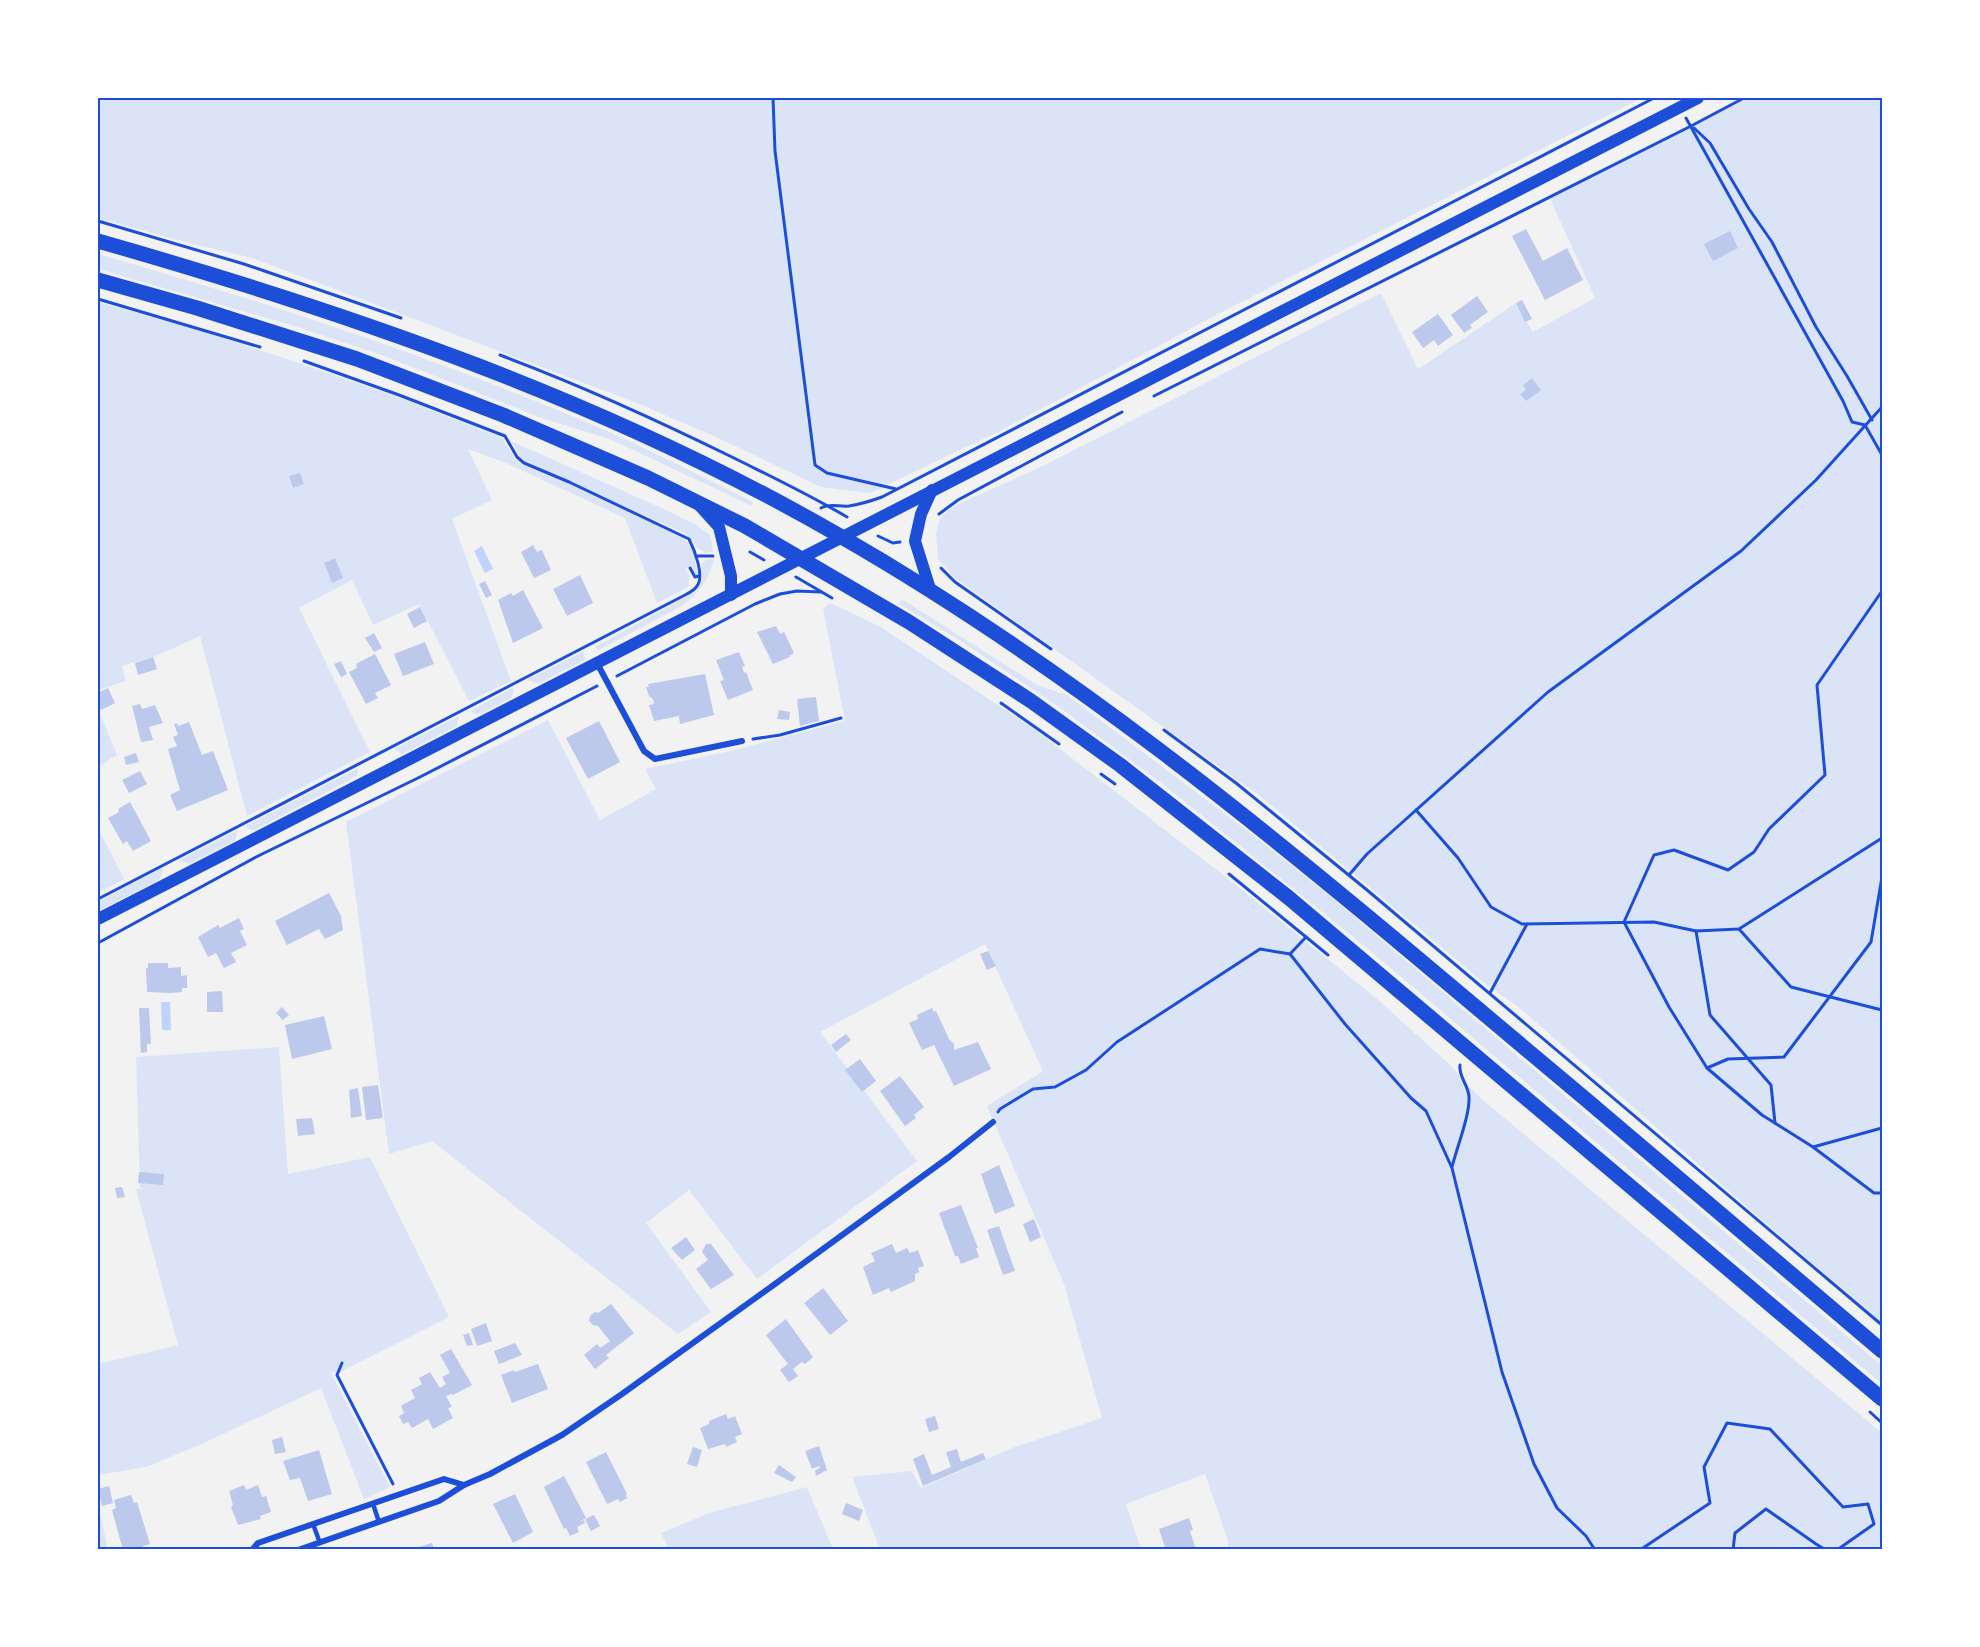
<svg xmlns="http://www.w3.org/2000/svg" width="1980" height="1647" font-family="'Public Sans',sans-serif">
  <rect width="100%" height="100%" fill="#f2f2f2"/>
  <g fill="#dbe4f7">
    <polygon points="98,98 1642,98 1216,315 1000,431 870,493 821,487 716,437 637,403 252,258 173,239 98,218"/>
    <polygon points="1748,98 1882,98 1882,1322 1779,1235 1521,1009 1483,982 1260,796 955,578 938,559 936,533 940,518 952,507 1047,464 1381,293 1418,369 1516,303 1533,332 1595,298 1550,199"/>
    <path d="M98 254C256 299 412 350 565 413 629 439 691 471 753 502L752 506 610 439 544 419 387 357 294 326 98 269Z"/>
    <path d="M98 302 195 329 299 363 398 397 502 438 516 460 524 466 574 486 683 538C694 548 695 561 698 575L696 576 690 566 685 569 690 577 688 587 657 603 625 518 506 463 468 449 492 500 452 519 511 681 469 701 419 604 373 625 352 580 299 608 370 752 247 816 200 636 156 656 122 666 126 681 98 690Z"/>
    <path d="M511 441 666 510 694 524 710 535 713 551 706 553C696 549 693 540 684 533L526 462 519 455Z"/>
    <path d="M709 559H714C709 580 699 593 682 606L599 650 595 647 697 591C703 582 703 576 701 565L704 561Z"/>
    <polygon points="902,599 1037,685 1067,695 1254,836 1331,897 1882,1366 1882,1384 1368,949 1255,858 1161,783 1059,707 962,642 899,604"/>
    <polygon points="830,603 879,626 1034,729 1226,877 1376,998 1449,1064 1477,1095 1882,1433 1882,1549 1228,1549 1228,1541 1205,1474 1126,1504 1141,1549 880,1549 852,1477 912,1471 921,1488 1012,1448 1102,1418 1064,1284 987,1106 1043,1071 985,944 820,1032 917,1161 757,1279 689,1190 646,1223 711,1312 678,1334 432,1141 389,1154 346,822 548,720 600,820 656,789 645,769 730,751 845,721 823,609"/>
    <polygon points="584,651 585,660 538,684 527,680"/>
    <polygon points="514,687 512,698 478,715 470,711"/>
    <polygon points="98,709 117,755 98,767"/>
    <polygon points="459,716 457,726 402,754 394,749"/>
    <polygon points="358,768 357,776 253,831 245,826"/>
    <polygon points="98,828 124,879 98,893"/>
    <polygon points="238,830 235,841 189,864 179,860"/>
    <polygon points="162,868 163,872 159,880 98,911 98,902"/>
    <polygon points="279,1047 288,1174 370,1157 449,1317 340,1372 331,1373 390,1487 364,1499 321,1388 204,1443 146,1467 98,1475 98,1364 178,1345 136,1189 149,1188 140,1188 136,1057"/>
    <polygon points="807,1487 833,1549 669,1549 661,1533 709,1513"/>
    <polygon points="98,1505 108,1549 98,1549"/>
  </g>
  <g fill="#bfd3fe">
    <polygon points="482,546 493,569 485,573 474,551"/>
    <polygon points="161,1002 170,1002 171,1030 162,1030"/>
  </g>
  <g fill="#bdc9ec">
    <polygon points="1526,229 1543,261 1567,248 1583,280 1545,300 1512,236"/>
    <polygon points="1730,231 1738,248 1713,261 1704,244"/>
    <polygon points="1477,296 1488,312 1470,325 1472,328 1464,333 1451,315"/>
    <polygon points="1522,300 1532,319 1525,322 1516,303"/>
    <polygon points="1438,314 1453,335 1438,346 1434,340 1423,348 1412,332"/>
    <polygon points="1532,378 1541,390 1526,401 1520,394 1526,390 1523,385"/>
    <polygon points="300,473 304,484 293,488 289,476"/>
    <polygon points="533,545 537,552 542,550 551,570 534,578 521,552"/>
    <polygon points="335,558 343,578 332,583 324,563"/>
    <polygon points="580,575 593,603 567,616 553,589"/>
    <polygon points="485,581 492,595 486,598 479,584"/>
    <polygon points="523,590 543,628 513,643 498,600 511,593 513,596"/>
    <polygon points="420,607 427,621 414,628 407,614"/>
    <polygon points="776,626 780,634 784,632 794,653 789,656 790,657 773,664 757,632"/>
    <polygon points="374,633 382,648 374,652 365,638"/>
    <polygon points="425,642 434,664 403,676 394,654"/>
    <polygon points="739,652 745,666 742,667 744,673 746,672 753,690 728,700 720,681 724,680 716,660"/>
    <polygon points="375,654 391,685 375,693 378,698 366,704 349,672 357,668 356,664"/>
    <polygon points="153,657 157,669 138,675 135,663"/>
    <polygon points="341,661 347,674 341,677 334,664"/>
    <polygon points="705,674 714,715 680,724 679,716 654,721 649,705 654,704 653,699 649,696 646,687 649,687 648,684"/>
    <polygon points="108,688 115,703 101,710 98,703 98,693"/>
    <polygon points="816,697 819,721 800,726 797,699"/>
    <polygon points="140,704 142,709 155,705 163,723 149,727 153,740 141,742 132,706"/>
    <polygon points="779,710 790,712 789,720 777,719"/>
    <polygon points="599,721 620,762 588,779 566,738"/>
    <polygon points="189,722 202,755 213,751 228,790 177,811 170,795 180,790 168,749 177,746 173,737 178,735 174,724 177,723 178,726"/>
    <polygon points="136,753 139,762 126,765 124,757"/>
    <polygon points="140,771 147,784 129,793 122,780"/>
    <polygon points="130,802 151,841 133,851 127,841 123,844 108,818 119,812 118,809"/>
    <polygon points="329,893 341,916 343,930 325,939 319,929 287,945 275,921"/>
    <polygon points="239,918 244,929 240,931 247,945 231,953 236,962 224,968 216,953 208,957 198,937 218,925 220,928"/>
    <polygon points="988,951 996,966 987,970 980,954"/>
    <polygon points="148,963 168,963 168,968 181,967 181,976 187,975 187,988 182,988 182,992 170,993 147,992 146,968 148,968"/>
    <polygon points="222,991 223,1012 207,1012 207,992"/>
    <polygon points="282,1007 289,1015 283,1020 276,1013"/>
    <polygon points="139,1008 149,1008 151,1044 147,1044 147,1052 141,1053"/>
    <polygon points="932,1008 934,1012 936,1011 949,1039 954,1044 954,1050 978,1042 991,1069 954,1086 934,1045 922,1050 909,1023 918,1019 917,1015"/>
    <polygon points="324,1016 332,1049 292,1059 285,1025"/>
    <polygon points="846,1034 851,1040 836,1052 831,1045"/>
    <polygon points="860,1059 876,1081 862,1092 845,1070"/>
    <polygon points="900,1076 924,1107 914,1115 916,1118 905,1126 880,1091"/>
    <polygon points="378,1085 383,1118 366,1120 362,1087"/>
    <polygon points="358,1088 362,1116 351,1118 349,1090"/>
    <polygon points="312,1118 315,1134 298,1136 296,1119"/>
    <polygon points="999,1165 1015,1206 995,1214 981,1174"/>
    <polygon points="139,1172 164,1174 163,1185 138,1183"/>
    <polygon points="122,1187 125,1197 117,1198 115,1188"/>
    <polygon points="961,1205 978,1248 976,1248 979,1257 961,1264 958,1256 955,1256 939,1213"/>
    <polygon points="1034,1219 1041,1237 1030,1242 1023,1224"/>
    <polygon points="999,1226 1015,1271 1003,1275 987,1230"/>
    <polygon points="686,1237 695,1250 682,1260 671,1248"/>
    <polygon points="706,1244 711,1244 734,1275 711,1289 696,1269 708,1260 702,1252"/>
    <polygon points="892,1244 896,1253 907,1248 910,1253 918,1250 924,1266 918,1268 919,1272 915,1274 915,1281 891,1292 889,1288 873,1295 863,1267 875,1261 871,1253"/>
    <polygon points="823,1288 848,1321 830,1335 804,1303"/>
    <polygon points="611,1304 634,1333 606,1355 609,1358 595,1369 584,1355 597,1344 600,1348 610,1341 598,1326 593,1325 589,1321 590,1316 595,1312 598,1313"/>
    <polygon points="786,1319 813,1357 805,1364 802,1362 793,1369 798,1376 789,1382 780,1370 788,1364 766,1335"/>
    <polygon points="486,1323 492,1341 477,1346 471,1329"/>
    <polygon points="469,1333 473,1345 467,1346 463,1335"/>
    <polygon points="515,1343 522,1355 499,1364 494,1351"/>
    <polygon points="451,1349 472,1385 453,1395 451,1394 446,1396 452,1407 448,1408 453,1418 433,1429 428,1419 412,1428 408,1422 403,1424 399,1416 404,1413 401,1406 415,1398 411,1390 422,1384 419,1378 430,1372 440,1388 446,1384 442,1377 450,1373 440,1355"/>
    <polygon points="538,1364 548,1389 512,1403 501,1375 514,1370 515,1372"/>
    <polygon points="726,1414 728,1419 735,1416 742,1434 735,1437 737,1442 726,1447 725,1444 708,1449 700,1428 709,1424 709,1421"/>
    <polygon points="935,1416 939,1429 929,1432 925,1419"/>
    <polygon points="282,1437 286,1452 275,1454 272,1440"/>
    <polygon points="819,1446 827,1470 816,1476 815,1470 820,1468 819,1466 812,1469 805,1451"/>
    <polygon points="693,1447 702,1450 697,1467 687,1464"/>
    <polygon points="957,1449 961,1462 983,1453 986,1459 923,1486 913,1459 924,1454 932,1475 951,1467 946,1452"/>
    <polygon points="319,1450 332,1494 308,1501 300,1478 290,1480 283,1461"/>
    <polygon points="606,1452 627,1494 626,1495 627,1498 620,1502 618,1499 607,1504 586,1462"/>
    <polygon points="779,1465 796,1477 792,1482 774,1473"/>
    <polygon points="564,1476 586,1518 579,1522 584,1520 585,1523 577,1527 579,1532 570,1536 566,1528 564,1529 544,1487"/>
    <polygon points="244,1485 246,1490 258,1485 262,1497 266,1496 271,1512 260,1516 261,1519 238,1525 231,1507 233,1505 229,1491"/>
    <polygon points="109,1486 113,1503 102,1506 98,1489"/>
    <polygon points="515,1494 533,1532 513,1543 493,1504"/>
    <polygon points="131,1495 134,1503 137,1502 150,1544 143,1546 143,1549 141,1550 123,1550 112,1510 116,1508 114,1500"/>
    <polygon points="846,1503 863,1510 859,1521 842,1514"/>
    <polygon points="594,1515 600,1526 591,1531 585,1519"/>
    <polygon points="1189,1518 1193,1530 1190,1531 1196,1550 1166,1550 1159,1529"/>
    <polygon points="432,1543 434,1550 412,1550 412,1549"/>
  </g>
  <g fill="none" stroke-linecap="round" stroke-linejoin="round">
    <g stroke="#1d4ed8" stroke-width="3">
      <polyline points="773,98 775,151 815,465 827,473 896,489"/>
      <polyline points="1686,118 1843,401 1852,422 1865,425 1882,455"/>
      <polyline points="1694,128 1710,143 1749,209 1772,242 1816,327 1847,376 1872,420"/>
      <polyline points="98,221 244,264 401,318"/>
      <polyline points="98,299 260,347"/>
      <path d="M500 355C580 385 657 420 734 458 772 477 810 495 847 517"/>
      <polyline points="1154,396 1691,126 1744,98"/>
      <path d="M821 508C830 503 839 507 849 506 861 504 871 501 882 497L1654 98"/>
      <polyline points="939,514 958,500 1122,412"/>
      <polyline points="878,536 893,543 900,542"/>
      <polyline points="750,552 764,560"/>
      <polyline points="697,556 713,556"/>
      <polyline points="690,568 695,577 699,576"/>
      <polyline points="941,568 955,582 1051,649"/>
      <polyline points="796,577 832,598"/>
      <polyline points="1882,591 1817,685 1825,775 1769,829 1754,852 1728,870 1674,850 1654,855 1624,922 1669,1007 1707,1068 1762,1115 1813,1147 1874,1193 1882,1193"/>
      <polyline points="617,676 755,604 780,594 797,591 821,592"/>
      <polyline points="1001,703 1059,744"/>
      <polyline points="1164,730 1236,783 1367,890 1882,1325"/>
      <polyline points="753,739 780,735 841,718"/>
      <polyline points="1101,774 1115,784"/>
      <polyline points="1416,810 1458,858 1491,907 1522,924 1654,922 1696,931 1739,929 1882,838"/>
      <polyline points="1229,874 1328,955"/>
      <polyline points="1349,875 1367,854 1548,692 1741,551 1816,480 1882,407"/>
      <path d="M98 899 685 595C689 593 695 590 697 586 705 576 694 549 689 539L569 482 524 463 517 457 505 436 399 395 304 361"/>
      <polyline points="1739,929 1791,987 1882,1010"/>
      <polyline points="1696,931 1710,1015 1771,1085 1775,1123"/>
      <polyline points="98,943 256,857 420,777 597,686"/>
      <polyline points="1290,954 1306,937"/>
      <polyline points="1490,993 1527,924"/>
      <polyline points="1707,1068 1728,1059 1784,1057 1871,942 1882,877"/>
      <polyline points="998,1112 1000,1109 1033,1089 1055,1087 1086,1070 1117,1042 1260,949 1290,954 1345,1024 1411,1098 1426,1111 1452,1168 1502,1372 1534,1464 1557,1508 1586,1536 1595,1550"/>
      <polyline points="1813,1147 1882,1128"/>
      <path d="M1452 1167C1457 1147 1470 1115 1469 1097 1469 1086 1458 1076 1460 1065"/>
      <polyline points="342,1363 337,1375 393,1484"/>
      <polyline points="1870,1412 1882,1423"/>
      <polyline points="1640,1550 1710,1503 1704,1467 1727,1423 1770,1429 1843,1507 1868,1504 1874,1524 1837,1550"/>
      <polyline points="1733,1550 1735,1533 1766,1509 1816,1544 1826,1550"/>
    </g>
    <g stroke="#1d4ed8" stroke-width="4.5">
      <polyline points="373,1504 379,1522"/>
      <polyline points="313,1524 320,1543"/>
    </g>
    <g stroke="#1d4ed8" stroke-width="6">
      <polyline points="597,663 644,751 655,759 742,741"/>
      <polyline points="252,1550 258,1543 444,1479 464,1485"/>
      <polyline points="298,1550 439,1501 464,1485 490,1474 562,1435 622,1394 775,1284 949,1157 993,1122"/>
    </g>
    <g stroke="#1d4ed8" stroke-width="12">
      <polyline points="700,506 719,527 731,576 731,595"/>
      <polyline points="931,592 915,541 921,514 932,490"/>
      <polyline points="98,919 1698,98"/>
    </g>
    <g stroke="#1d4ed8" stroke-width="15">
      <path d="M98 241C354 314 608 402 840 536 1063 664 1263 827 1458 992 1600 1111 1742 1231 1882 1351"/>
      <polyline points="98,280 197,308 357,359 503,415 648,478 745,526 909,622 1031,701 1120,765 1289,898 1882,1399"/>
    </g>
  </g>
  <rect width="1980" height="1647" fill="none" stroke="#ffffff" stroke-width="198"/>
  <rect x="99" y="99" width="1782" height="1449" fill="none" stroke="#1d4ed8" stroke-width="2"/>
</svg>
